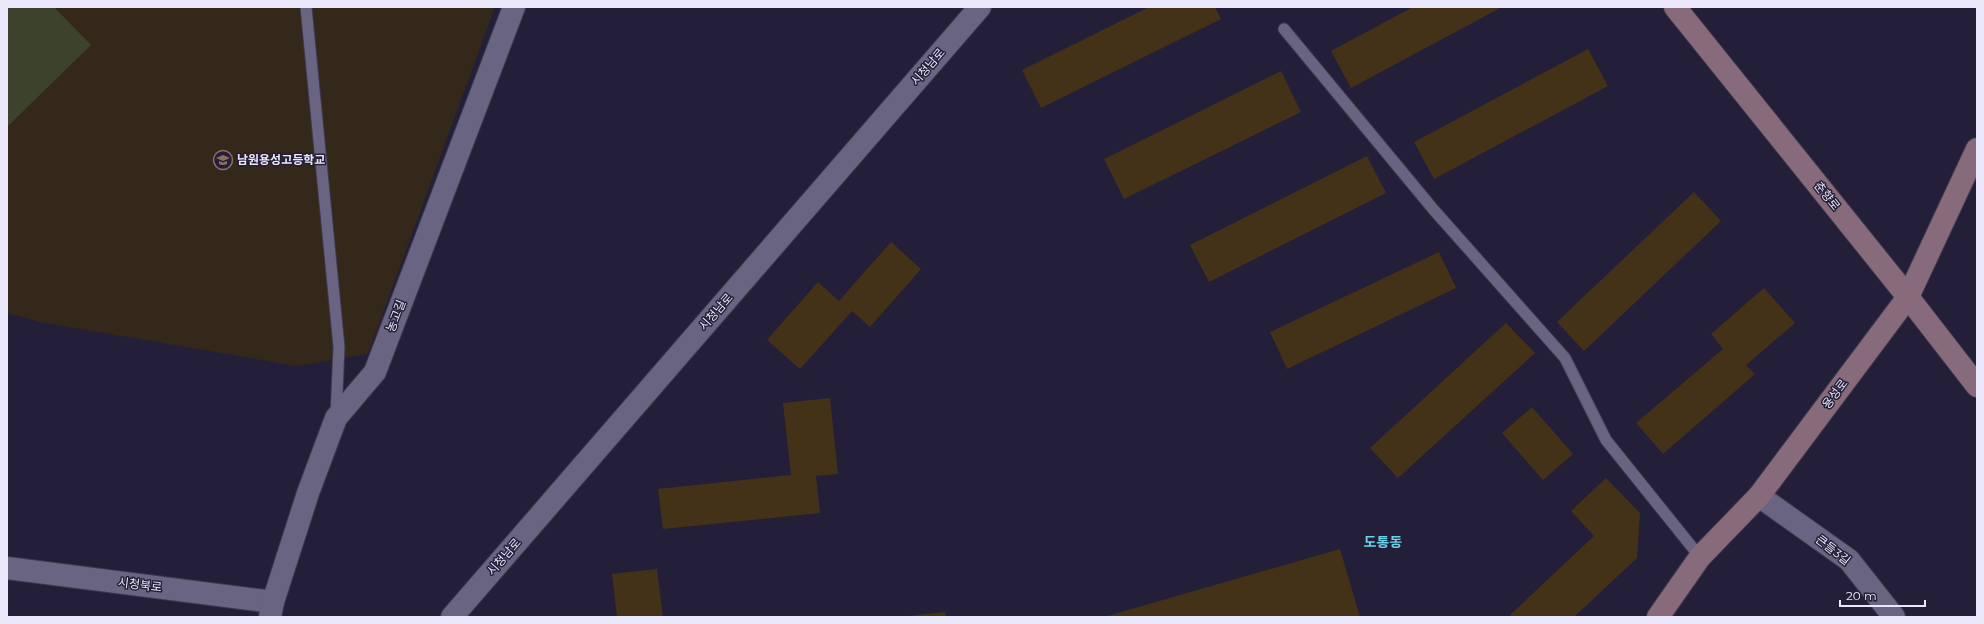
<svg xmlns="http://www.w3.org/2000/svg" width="1984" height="624" font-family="Montserrat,'Noto Sans KR',sans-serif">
  <rect width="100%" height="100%" fill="#241f38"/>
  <polygon fill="#34281a" points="7,7 495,7 368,354 297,366 40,322 7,313"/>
  <polygon fill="#3c422b" points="7,7 54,7 91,45 7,127"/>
  <g fill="#433217">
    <polygon points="1149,7 1215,7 1221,19 1041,108 1022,70"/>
    <polygon points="1413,7 1502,7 1351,88 1331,51"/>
    <polygon points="1588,49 1608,86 1434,179 1414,142"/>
    <polygon points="1281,71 1301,112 1124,199 1104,159"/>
    <polygon points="1367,156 1386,193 1209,282 1190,245"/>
    <polygon points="1694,192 1721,221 1584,351 1557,322"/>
    <polygon points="891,242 921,269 870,327 852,311 800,369 767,340 818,282 839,301"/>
    <polygon points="1439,252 1456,288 1287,369 1270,332"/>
    <polygon points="1764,288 1795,323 1746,365 1755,374 1663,454 1636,423 1723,349 1711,334"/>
    <polygon points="1506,323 1535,353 1398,478 1370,448"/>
    <polygon points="830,398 838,474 816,476 820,513 663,529 658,489 791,475 783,403"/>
    <polygon points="1532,407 1573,454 1543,480 1502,433"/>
    <polygon points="1606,478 1640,513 1637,558 1574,617 1511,617 1510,615 1594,536 1571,511"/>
    <polygon points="1340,549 1360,617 1104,617"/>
    <polygon points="657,569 663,617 617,617 612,574"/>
    <polygon points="945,612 946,617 907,617 907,616"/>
  </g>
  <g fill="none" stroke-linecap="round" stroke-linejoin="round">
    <g stroke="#3e394f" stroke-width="13">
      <g id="lane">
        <polyline points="306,7 339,347 336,415"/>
        <polyline points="1284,29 1433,209 1565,358 1606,440 1700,557"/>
      </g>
    </g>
    <g stroke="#3e394f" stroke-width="24">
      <g id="street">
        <polyline points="1759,496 1849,560 1894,617"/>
        <polyline points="7,568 273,602"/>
        <polyline points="270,617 273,602 308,493 336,418 375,372 514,7"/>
        <polyline points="452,617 980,7"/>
      </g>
    </g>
    <g stroke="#3e394f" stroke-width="24">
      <g id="secondary">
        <polyline points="1675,7 1908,297 1977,386"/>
        <polyline points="1658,617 1700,557 1759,496 1908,297 1977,149"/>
      </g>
    </g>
    <use href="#lane" stroke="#686482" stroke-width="11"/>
    <use href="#street" stroke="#686482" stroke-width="22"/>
    <use href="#secondary" stroke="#876b7b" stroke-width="22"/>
  </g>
  <defs>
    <g id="school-ring" transform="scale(1)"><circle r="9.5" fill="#241f38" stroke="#8d6e63" stroke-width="1.5"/><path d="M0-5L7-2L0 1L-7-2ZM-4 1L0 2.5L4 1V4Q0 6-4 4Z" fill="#8d6e63"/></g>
  </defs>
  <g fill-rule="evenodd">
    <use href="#school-ring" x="223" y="160"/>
  </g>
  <g text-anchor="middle" stroke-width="3" stroke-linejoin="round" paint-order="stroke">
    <g font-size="12" fill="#eae8fa" stroke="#241f38">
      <text transform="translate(928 67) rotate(-49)" y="4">시청남로</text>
      <text transform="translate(1827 196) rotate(51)" y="4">춘향로</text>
      <text transform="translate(716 312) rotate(-49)" y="4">시청남로</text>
      <text transform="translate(396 316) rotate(-69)" y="4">농고길</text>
      <text transform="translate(1835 394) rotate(-53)" y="4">용성로</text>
      <text transform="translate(1833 550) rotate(38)" y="4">큰들3길</text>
      <text transform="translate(504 557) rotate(-49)" y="4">시청남로</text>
      <text transform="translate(140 585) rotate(7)" y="4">시청북로</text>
    </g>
    <g font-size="12" font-weight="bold" fill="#eae8fa" stroke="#241f38" text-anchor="start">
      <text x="237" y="164">남원용성고등학교</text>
    </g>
    <g font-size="14" font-weight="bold" fill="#6bd2e8" stroke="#241f38">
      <text x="1383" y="547">도통동</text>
    </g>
  </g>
  <rect width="1984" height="624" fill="none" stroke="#eae8fa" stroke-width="16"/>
  <path d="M1840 600v6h85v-6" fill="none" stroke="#eae8fa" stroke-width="2"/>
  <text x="1846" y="600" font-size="12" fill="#eae8fa" stroke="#241f38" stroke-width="3" paint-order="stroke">20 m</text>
</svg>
